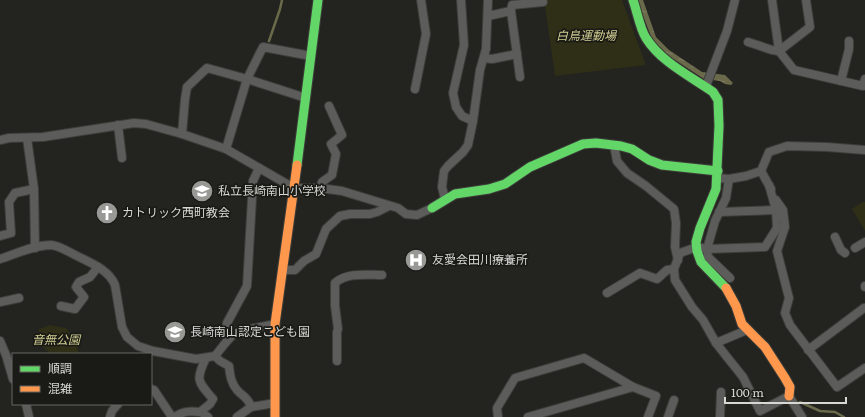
<svg xmlns="http://www.w3.org/2000/svg" width="865" height="417" font-family="Literata,'Noto Sans JP',serif">
  <defs>
    <pattern id="water-ripples" width="26" height="14" patternUnits="userSpaceOnUse"><rect width="26" height="14" fill="#6a694a"/><path d="M2 4q2-2 4 0t4 0M15 11q2-2 4 0t4 0" fill="none" stroke="#7f7e63"/></pattern>
  </defs>
  <rect width="100%" height="100%" fill="#232320"/>
  <g fill="#2f2e17">
    <polygon points="544,0 622,0 646,65 555,76"/>
    <polygon points="862,202 865,202 865,231 852,209"/>
    <path d="M50 325 66 328C72 336 79 344 78 354H51L37 342 39 329Z"/>
  </g>
  <polygon fill="url(#water-ripples)" points="637,0 643,0 656,37 669,50 702,72 725,75 733,83 731,85 725,84 720,81 704,79 666,54 652,39"/>
  <g fill="none" stroke-linecap="round" stroke-linejoin="round">
    <g stroke="#6a694a" stroke-width="2.5">
      <polyline points="269,41 280,9 282,0"/>
      <polyline points="800,402 820,411 835,412 844,417"/>
    </g>
    <g stroke="#3d3d3a" stroke-width="10">
      <g id="street">
        <polyline points="461,0 464,45 453,93 456,107 462,116 473,121"/>
        <polyline points="772,0 779,51 794,70 863,86 865,79"/>
        <polyline points="511,11 512,5 543,2"/>
        <polyline points="488,16 511,11 520,77"/>
        <polyline points="748,42 772,50 779,51 810,27 806,0"/>
        <polyline points="484,58 492,59 517,54"/>
        <polyline points="841,81 849,49 849,41"/>
        <polyline points="706,86 727,31 735,0"/>
        <polyline points="415,89 426,34 421,0"/>
        <polyline points="118,125 122,158"/>
        <polyline points="182,134 185,99 187,87 207,68 247,79 306,98"/>
        <polyline points="27,138 34,189 35,248"/>
        <polyline points="0,140 9,138 43,137 134,123 146,124 182,134 226,149 294,188 320,188 342,191 398,208 406,214 417,215 432,208"/>
        <polyline points="614,145 617,161 627,173 646,186 674,209 676,223 675,247 678,260"/>
        <polyline points="226,149 247,79 263,47 311,56"/>
        <polyline points="761,171 771,189"/>
        <polyline points="717,178 729,179 746,176 761,171 769,152 787,146 827,147 865,150"/>
        <polyline points="729,179 726,198 715,221 707,249 708,257 730,278"/>
        <polyline points="769,185 776,210 777,228 765,247 707,249 697,247 680,253 674,269 675,280 692,307 703,320 716,343 727,357 743,377 760,411 789,396 802,417"/>
        <polyline points="320,188 322,182 332,175 336,154 331,144 342,135 329,106"/>
        <polyline points="445,199 442,187 444,171 448,166 463,152 468,145 473,121 480,70 486,49 488,0"/>
        <polyline points="776,200 783,210 785,227 777,251 789,298 785,313 790,325 837,387 865,368"/>
        <polyline points="719,212 776,210"/>
        <polyline points="0,236 11,233 9,202 15,193 34,189"/>
        <polyline points="835,237 841,250 845,253"/>
        <polyline points="855,248 865,242"/>
        <path d="M0 259C16 254 34 245 51 245 60 246 69 252 77 256 91 263 109 270 115 285L122 327 127 337 138 346 153 351 196 359 215 356 227 341 236 332 275 324"/>
        <polyline points="283,270 295,270 304,261 316,254 326,229 340,216 350,214 370,214 377,212 389,206"/>
        <polyline points="865,286 865,287"/>
        <polyline points="607,293 640,273 657,279 667,270 674,269"/>
        <polyline points="0,302 19,298"/>
        <polyline points="61,306 75,309 84,297 76,287 79,282 90,277 98,267"/>
        <polyline points="0,341 6,355 13,379"/>
        <polyline points="227,341 227,323 247,286 253,181 259,168"/>
        <polyline points="716,343 747,330"/>
        <polyline points="808,350 864,308"/>
        <path d="M215 356 220 361 229 366C230 375 231 383 237 390 243 397 248 397 251 407L275 403"/>
        <path d="M337 361V332L338 329 335 306V283C347 272 367 275 382 275"/>
        <polyline points="151,389 154,390 172,417"/>
        <polyline points="26,404 29,417"/>
        <polyline points="201,412 208,417"/>
        <polyline points="110,417 112,411 118,404"/>
        <path d="M175 417C183 411 190 411 200 412L210 404 213 399C198 382 195 380 206 358"/>
        <polyline points="237,417 251,407"/>
        <polyline points="498,417 497,408 515,378 584,358 633,387 656,396 648,417"/>
        <polyline points="528,417 633,387"/>
        <polyline points="668,417 674,400"/>
        <polyline points="720,417 721,392"/>
      </g>
    </g>
    <g stroke="#3d3d3a" stroke-width="11">
      <g id="fast">
        <path d="M633 0C637 11 640 29 646 38 661 62 690 76 713 92L718 100 719 126 716 189 700 228 696 242 697 251 701 262 726 288"/>
        <polyline points="297,165 318,0"/>
        <polyline points="432,208 455,194 489,189 505,184 530,167 583,144 596,143 621,146 632,149 649,160 662,165 718,171"/>
      </g>
    </g>
    <g stroke="#3d3d3a" stroke-width="11">
      <g id="slow">
        <polyline points="726,288 736,306 742,324 765,347 785,378 790,387 789,396"/>
        <polyline points="275,417 275,324 297,165"/>
      </g>
    </g>
    <use href="#street" stroke="#5c5c5a" stroke-width="8"/>
    <use href="#fast" stroke="#63d668" stroke-width="9"/>
    <use href="#slow" stroke="#ff974d" stroke-width="9"/>
  </g>
  <defs>
    <g id="school-disc" transform="scale(1.15)"><circle r="9.5" fill="#989895" stroke="#1a1a16"/><path d="M0-5L7-2L0 1L-7-2ZM-4 1L0 2.5L4 1V4Q0 6-4 4Z" fill="#fff"/></g>
    <g id="church-disc" transform="scale(1.15)"><circle r="9.5" fill="#989895" stroke="#1a1a16"/><path d="M-1.2-6h2.4v3.5h3.3v2.4h-3.3V6h-2.4V-.1h-3.3v-2.4h3.3Z" fill="#fff"/></g>
    <g id="hospital-disc" transform="scale(1.15)"><circle r="9.5" fill="#989895" stroke="#1a1a16"/><path d="M-5-5h3v3.5h4V-5h3V5h-3V1.5h-4V5h-3Z" fill="#fff"/></g>
  </defs>
  <g fill-rule="evenodd">
    <use href="#school-disc" x="202" y="191"/>
    <use href="#church-disc" x="107" y="213"/>
    <use href="#hospital-disc" x="416" y="260"/>
    <use href="#school-disc" x="175" y="332"/>
  </g>
  <g text-anchor="middle" stroke-width="3.5" stroke-linejoin="round" paint-order="stroke">
    <g font-size="12" font-style="italic" fill="#d1cf92" stroke="#1a1a16">
      <text x="586" y="40">白鳥運動場</text>
      <text x="56" y="344">音無公園</text>
    </g>
    <g font-size="12" fill="#d7d7d4" stroke="#1a1a16" text-anchor="start">
      <text x="218" y="195">私立長崎南山小学校</text>
      <text x="122" y="217">カトリック西町教会</text>
      <text x="432" y="264">友愛会田川療養所</text>
      <text x="190" y="336">長崎南山認定こども園</text>
    </g>
  </g>
  <rect x="12" y="353" width="140" height="52" fill="#1a1a16" stroke="#666662"/>
  <rect x="20" y="366" width="20" height="6" fill="#63d668" stroke="#666662"/>
  <text x="48" y="373" font-size="12" fill="#d7d7d4">順調</text>
  <rect x="20" y="386" width="20" height="6" fill="#ff974d" stroke="#666662"/>
  <text x="48" y="393" font-size="12" fill="#d7d7d4">混雑</text>
  <path d="M725 397v6h121v-6" fill="none" stroke="#d7d7d4" stroke-width="2"/>
  <text x="731" y="397" font-size="12" fill="#d7d7d4" stroke="#1a1a16" stroke-width="3" paint-order="stroke">100 m</text>
</svg>
